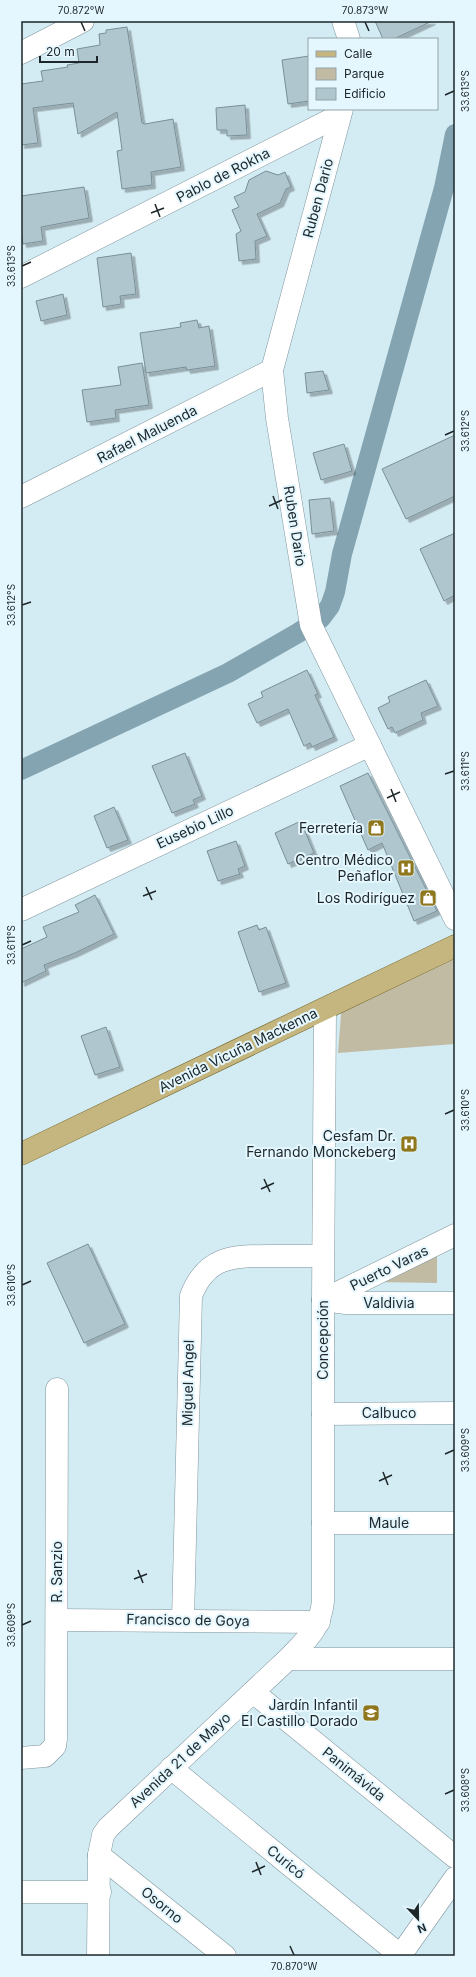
<svg xmlns="http://www.w3.org/2000/svg" width="476" height="1977" font-family="Inter,sans-serif">
  <defs>
    <filter id="shadow"><feDropShadow dx="3.5" dy="3.5" stdDeviation="0" flood-color="#0004"/></filter>
  </defs>
  <rect width="100%" height="100%" fill="#d3ebf3"/>
  <g fill="#c2bba4">
    <polygon points="455,948 455,1044 338,1053 342,1002"/>
    <polygon points="437,1253 437,1283 377,1282"/>
  </g>
  <g fill="none" stroke-linecap="round" stroke-linejoin="round">
    <polyline stroke="#83a4b0" stroke-width="20" points="21,770 228,673 298,633 321,618 330,606 335,592 342,554 444,188 455,134"/>
  </g>
  <g fill="#afc6ce" stroke="#798f97" filter="url(#shadow)">
    <polygon points="375,21 432,21 394,39 383,39"/>
    <polygon points="127,27 142,123 145,124 173,119 181,167 151,172 152,185 122,189 117,151 122,150 117,112 78,134 73,103 33,108 38,143 21,145 21,84 43,81 41,71 68,67 67,65 79,63 77,49 100,45 99,34 106,33 106,30"/>
    <polygon points="309,56 309,101 288,104 282,60"/>
    <polygon points="245,105 247,135 227,136 227,130 217,130 216,108"/>
    <polygon points="266,171 278,175 285,172 291,187 286,189 280,203 257,214 267,236 255,241 256,259 239,261 236,234 241,231 232,210 239,207 234,197 245,192 249,180"/>
    <polygon points="84,187 89,218 41,227 43,241 23,244 21,230 21,196"/>
    <polygon points="131,253 136,294 120,296 121,304 103,307 97,258"/>
    <polygon points="63,294 67,315 41,321 36,301"/>
    <polygon points="197,320 199,328 209,326 215,366 187,370 186,367 146,373 140,333 181,327 180,323"/>
    <polygon points="142,363 149,405 115,410 116,418 87,422 82,390 121,385 118,367"/>
    <polygon points="323,371 329,390 307,393 305,373"/>
    <polygon points="455,435 455,496 406,519 382,469"/>
    <polygon points="344,444 352,471 321,480 313,453"/>
    <polygon points="330,498 334,531 312,534 309,500"/>
    <polygon points="455,533 455,595 444,601 420,549"/>
    <polygon points="307,670 318,694 315,695 334,737 312,747 310,743 304,746 288,709 257,723 248,704 263,697 261,692"/>
    <polygon points="426,680 438,706 421,713 423,720 395,733 392,727 388,729 378,708 390,702 388,697"/>
    <polygon points="185,753 202,796 193,800 195,804 172,813 152,766"/>
    <polygon points="368,773 437,911 414,921 382,843 368,850 340,786"/>
    <polygon points="114,807 128,840 107,848 94,816"/>
    <polygon points="301,821 314,853 288,864 275,833"/>
    <polygon points="236,841 245,866 238,869 240,874 218,881 207,851"/>
    <polygon points="95,895 114,934 75,953 44,965 46,971 21,983 21,949 47,937 43,927 79,912 75,905"/>
    <polygon points="257,925 259,930 266,927 286,983 259,992 238,932"/>
    <polygon points="106,1027 120,1067 95,1075 81,1036"/>
    <polygon points="88,1244 125,1324 84,1343 47,1263"/>
  </g>
  <g fill="none" stroke-linecap="round" stroke-linejoin="round">
    <g stroke="#80969e" stroke-width="23">
      <g id="minor">
        <polyline points="343,21 349,39"/>
        <polyline points="21,53 83,21"/>
        <polyline points="342,109 272,370 277,418 311,625 455,919"/>
        <polyline points="21,277 340,115"/>
        <polyline points="21,497 272,370"/>
        <polyline points="21,910 370,745"/>
        <polyline points="323,1300 455,1235"/>
        <polyline points="323,1300 346,1303 455,1303"/>
        <polyline points="323,1414 455,1413"/>
        <polyline points="323,1523 455,1523"/>
        <polyline points="57,1620 319,1622"/>
        <path d="M183 1620 191 1296C206 1257 231 1256 268 1256 286 1256 305 1256 323 1256"/>
        <polyline points="288,1659 455,1659"/>
        <polyline points="253,1692 455,1857"/>
        <polyline points="21,1758 45,1756 55,1746 56,1739 57,1389"/>
        <polyline points="171,1768 401,1956"/>
        <polyline points="99,1855 225,1956"/>
        <polyline points="21,1892 100,1892"/>
        <path d="M98 1956 99 1855 103 1835 108 1828 288 1659C307 1639 320 1630 323 1601V1300L325 1009"/>
        <polyline points="400,1956 455,1878"/>
      </g>
    </g>
    <g stroke="#716328" stroke-width="23">
      <polyline id="major" points="21,1154 455,946"/>
    </g>
    <use href="#minor" stroke="#fff" stroke-width="22"/>
    <use href="#major" stroke="#c5b57e" stroke-width="22"/>
  </g>
  <path fill="none" stroke="#1d2629" stroke-width="1.5" d="M81 22 85 31M365 22 369 31M445 95 454 91M155 204 160 217M151 213 164 208M22 266 31 262M445 435 454 431M273 496 278 509M269 506 282 500M22 605 31 602M445 774 454 771M391 789 396 802M387 798 400 792M146 887 152 900M143 896 156 891M22 945 31 941M445 1114 454 1110M264 1179 270 1192M261 1189 274 1183M22 1285 31 1281M445 1454 454 1450M383 1472 388 1485M379 1481 392 1475M138 1570 143 1583M134 1579 147 1574M22 1625 31 1621M445 1794 454 1790M256 1862 261 1875M252 1872 265 1866M290 1946 294 1955"/>
  <defs>
    <g id="shop-square" transform="scale(0.9)"><rect x="-9" y="-9" width="18" height="18" rx="4" fill="#8f771d" stroke="#e4f7fe"/><path d="M-5-2.5h2.3a2.7 3.5 0 0 1 5.4 0H5L5.5 6h-11ZM-1.5-2.5h3a1.5 2.3 0 0 0-3 0Z" fill="#fff"/></g>
    <g id="hospital-square" transform="scale(0.9)"><rect x="-9" y="-9" width="18" height="18" rx="4" fill="#8f771d" stroke="#e4f7fe"/><path d="M-5-5h3v3.5h4V-5h3V5h-3V1.5h-4V5h-3Z" fill="#fff"/></g>
    <g id="school-square" transform="scale(0.9)"><rect x="-9" y="-9" width="18" height="18" rx="4" fill="#8f771d" stroke="#e4f7fe"/><path d="M0-5L7-2L0 1L-7-2ZM-4 1L0 2.5L4 1V4Q0 6-4 4Z" fill="#fff"/></g>
  </defs>
  <g fill-rule="evenodd">
    <use href="#shop-square" x="376" y="828"/>
    <use href="#hospital-square" x="406" y="868"/>
    <use href="#shop-square" x="428" y="898"/>
    <use href="#hospital-square" x="409" y="1144"/>
    <use href="#school-square" x="371" y="1713"/>
  </g>
  <g text-anchor="middle" stroke-width="4" stroke-linejoin="round" paint-order="stroke">
    <g font-size="14" fill="#1d2629" stroke="#e4f7fe">
      <text transform="translate(223 175) rotate(-27)" y="5">Pablo de Rokha</text>
      <text transform="translate(318 198) rotate(-75)" y="5">Ruben Dario</text>
      <text transform="translate(147 434) rotate(-27)" y="5">Rafael Maluenda</text>
      <text transform="translate(295 526) rotate(81)" y="5">Ruben Dario</text>
      <text transform="translate(195 827) rotate(-25)" y="5">Eusebio Lillo</text>
      <text transform="translate(238 1050) rotate(-26)" y="5">Avenida Vicuña Mackenna</text>
      <text transform="translate(389 1268) rotate(-26)" y="5">Puerto Varas</text>
      <text x="389" y="1308">Valdivia</text>
      <text transform="translate(323 1340) rotate(-90)" y="5">Concepción</text>
      <text transform="translate(188 1383) rotate(-89)" y="5">Miguel Angel</text>
      <text x="389" y="1418">Calbuco</text>
      <text x="389" y="1528">Maule</text>
      <text transform="translate(57 1572) rotate(-90)" y="5">R. Sanzio</text>
      <text transform="translate(188 1620) rotate(1)" y="5">Francisco de Goya</text>
      <text transform="translate(180 1760) rotate(-43)" y="5">Avenida 21 de Mayo</text>
      <text transform="translate(354 1774) rotate(39)" y="5">Panimávida</text>
      <text transform="translate(286 1862) rotate(39)" y="5">Curicó</text>
      <text transform="translate(162 1905) rotate(39)" y="5">Osorno</text>
    </g>
    <g font-size="14" fill="#1d2629" stroke="#e4f7fe" text-anchor="end">
      <text x="363" y="833">Ferretería</text>
      <text x="393" y="865">Centro Médico<tspan x="393" dy="16">Peñaflor</tspan></text>
      <text x="415" y="903">Los Rodiríguez</text>
      <text x="396" y="1141">Cesfam Dr.<tspan x="396" dy="16">Fernando Monckeberg</tspan></text>
      <text x="358" y="1710">Jardín Infantil<tspan x="358" dy="16">El Castillo Dorado</tspan></text>
    </g>
  </g>
  <rect width="476" height="1977" fill="none" stroke="#e4f7fe" stroke-width="44"/>
  <rect x="308" y="38" width="130" height="72" fill="#e4f7fe" stroke="#94a3a9"/>
  <rect x="316" y="51" width="20" height="6" fill="#c5b57e" stroke="#94a3a9"/>
  <text x="344" y="58" font-size="12" fill="#1d2629">Calle</text>
  <rect x="316" y="68" width="20" height="12" fill="#c2bba4" stroke="#94a3a9"/>
  <text x="344" y="78" font-size="12" fill="#1d2629">Parque</text>
  <rect x="316" y="88" width="20" height="12" fill="#afc6ce" stroke="#94a3a9"/>
  <text x="344" y="98" font-size="12" fill="#1d2629">Edificio</text>
  <g transform="translate(418 1919) rotate(158)" stroke="#e4f7fe" stroke-width="3" paint-order="stroke">
  <path d="M0-3L7 15L0 10L-7 15Z" fill="#1d2629"/>
  <text y="-6" font-size="11" font-weight="bold" text-anchor="middle" fill="#1d2629">N</text>
  </g>
  <path d="M40 56v6h57v-6" fill="none" stroke="#1d2629" stroke-width="2"/>
  <text x="46" y="56" font-size="12" fill="#1d2629" stroke="#e4f7fe" stroke-width="3" paint-order="stroke">20 m</text>
  <rect x="22" y="22" width="432" height="1933" fill="none" stroke="#1d2629" stroke-width="1.5"/>
  <g font-size="10" text-anchor="middle" fill="#1d2629">
    <text x="81" y="14">70.872°W</text>
    <text x="365" y="14">70.873°W</text>
    <text transform="translate(465 91) rotate(-90)" y="4">33.613°S</text>
    <text transform="translate(11 266) rotate(-90)" y="4">33.613°S</text>
    <text transform="translate(465 431) rotate(-90)" y="4">33.612°S</text>
    <text transform="translate(11 605) rotate(-90)" y="4">33.612°S</text>
    <text transform="translate(465 771) rotate(-90)" y="4">33.611°S</text>
    <text transform="translate(11 945) rotate(-90)" y="4">33.611°S</text>
    <text transform="translate(465 1110) rotate(-90)" y="4">33.610°S</text>
    <text transform="translate(11 1285) rotate(-90)" y="4">33.610°S</text>
    <text transform="translate(465 1450) rotate(-90)" y="4">33.609°S</text>
    <text transform="translate(11 1625) rotate(-90)" y="4">33.609°S</text>
    <text transform="translate(465 1790) rotate(-90)" y="4">33.608°S</text>
    <text x="294" y="1970">70.870°W</text>
  </g>
</svg>
